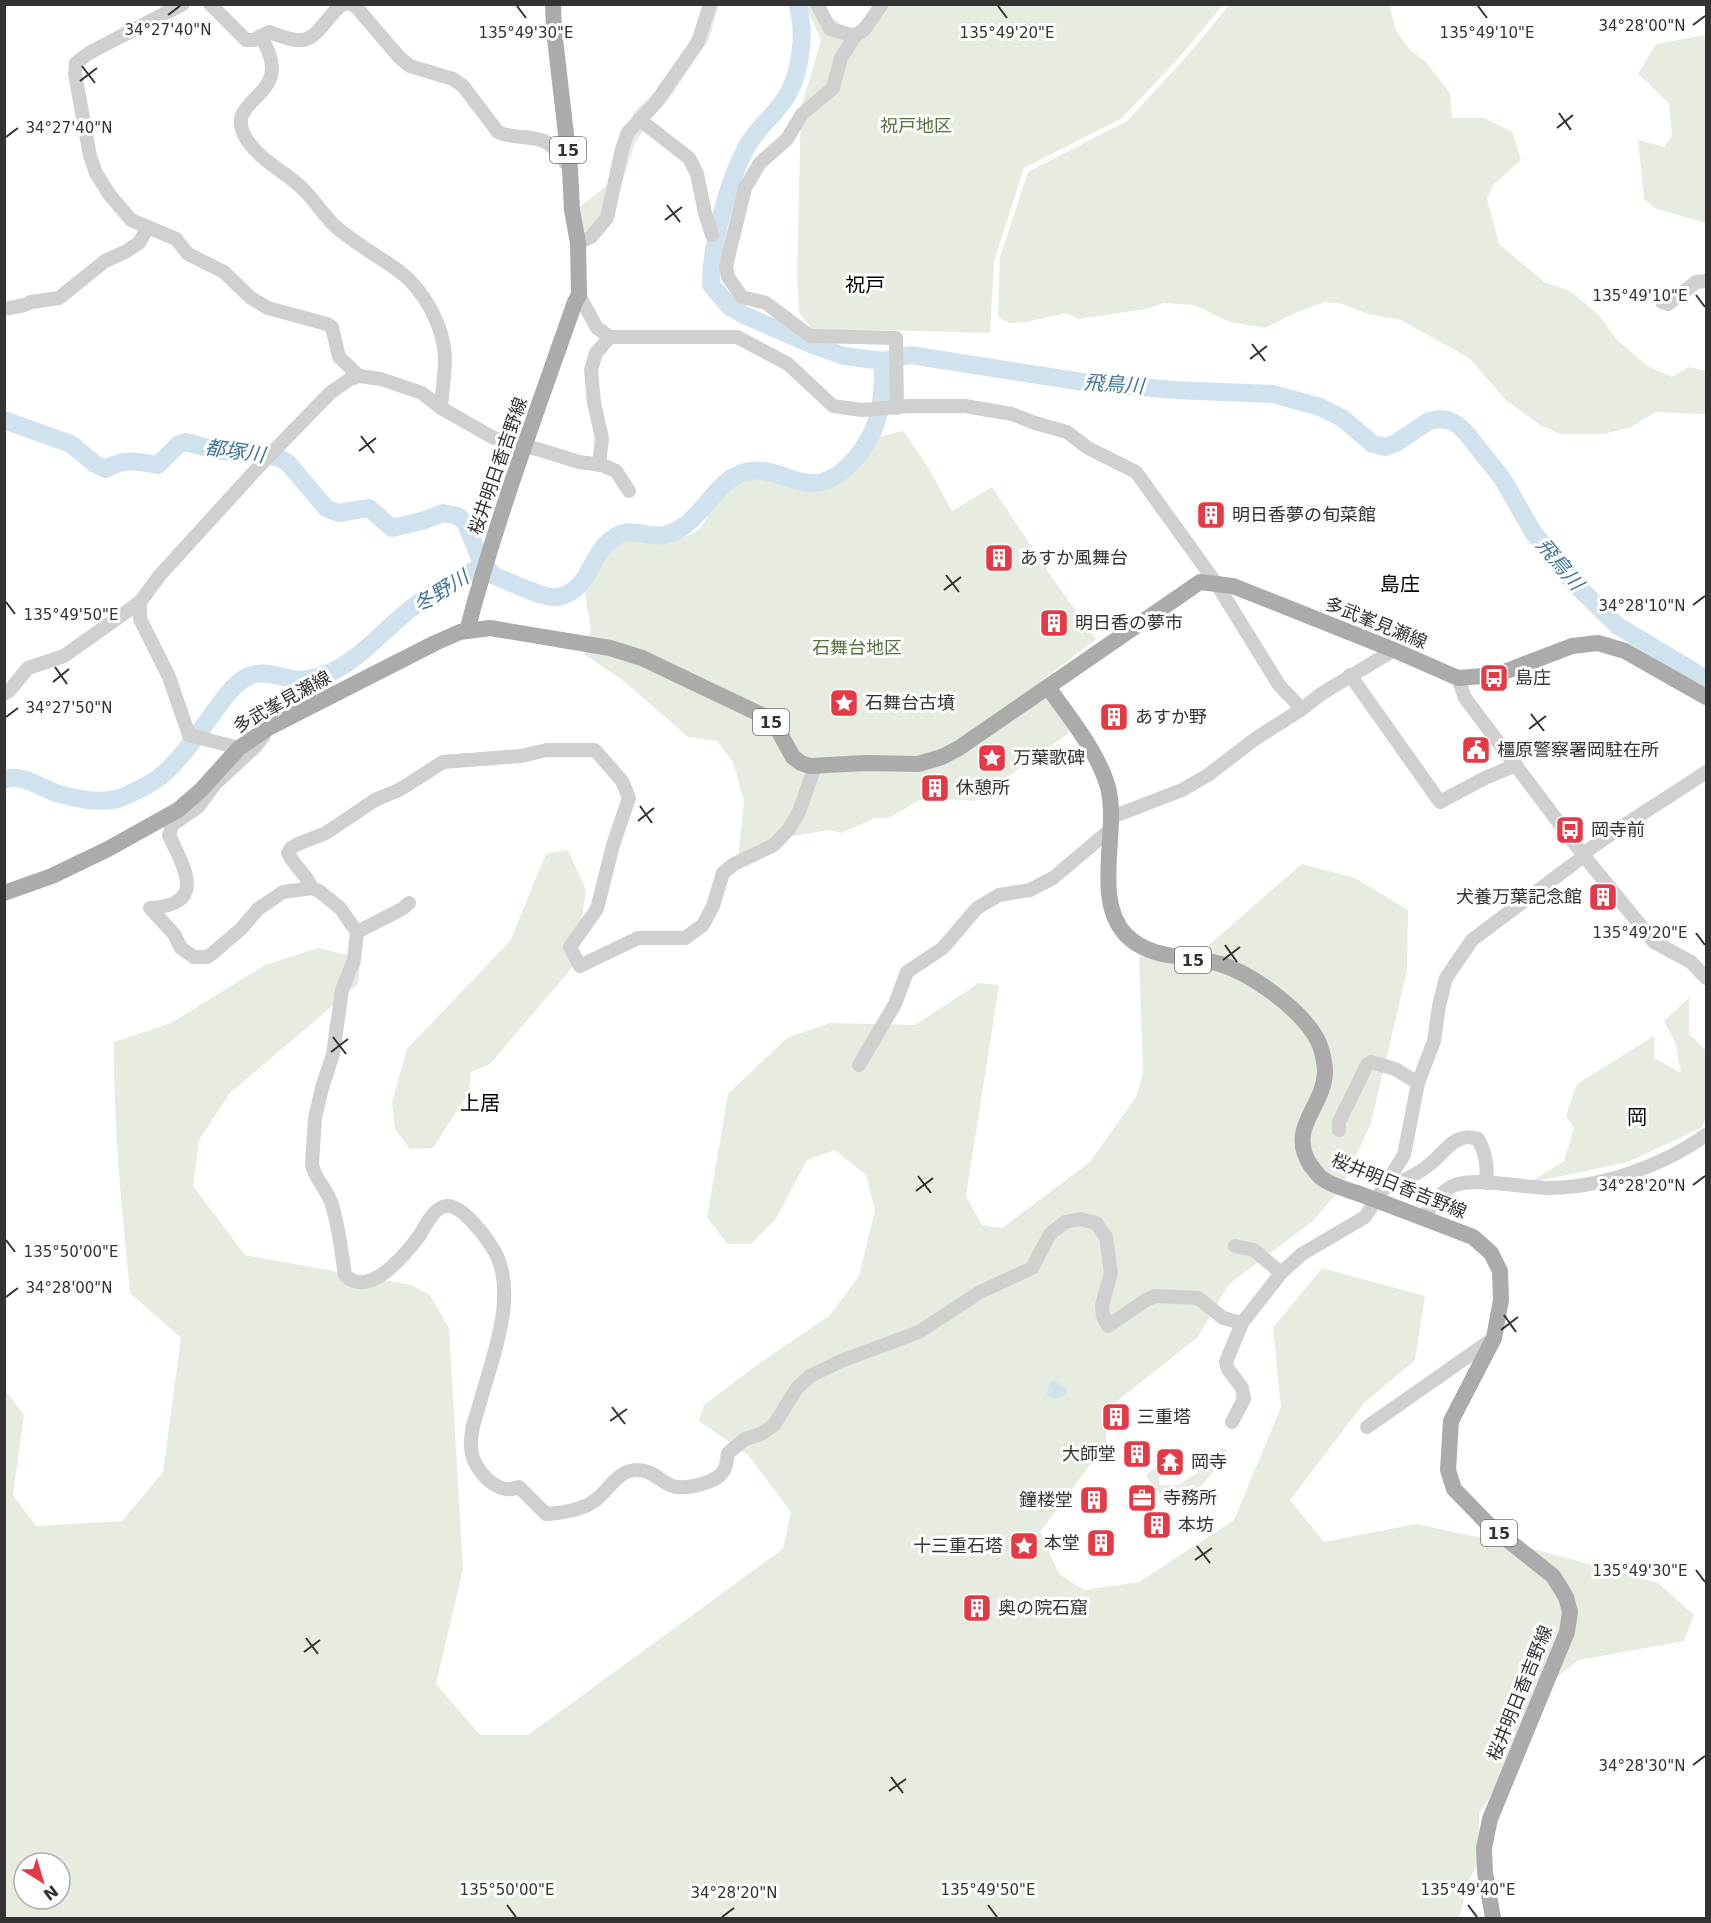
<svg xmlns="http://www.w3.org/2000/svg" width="1711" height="1923" font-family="'DejaVu Sans','Noto Sans JP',sans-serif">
  <rect width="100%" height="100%" fill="#fff"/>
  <g fill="#e6ecdf" fill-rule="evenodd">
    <polygon points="1230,4 1391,5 1390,8 1396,31 1411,51 1425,61 1450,93 1452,118 1484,118 1512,132 1521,160 1493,185 1487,199 1499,244 1544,282 1570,291 1598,314 1617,340 1647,366 1672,377 1689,367 1706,371 1706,414 1656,412 1631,427 1604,434 1560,434 1540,425 1506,400 1469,358 1401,320 1368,314 1343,304 1325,302 1295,313 1265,328 1230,322 1194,305 1163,303 1146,309 1078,319 1066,313 1026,322 1008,323 998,316 1000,257 1028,172 1127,121 1187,56"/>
    <polygon points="705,5 719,5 709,39 667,102 651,118 635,143 611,216 601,232 582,231 577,209 608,185 616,150 634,112 656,91 689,44"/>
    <polygon points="805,5 824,5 827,14 849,30 864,20 875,5 1223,5 1176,61 1122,118 1024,168 994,261 990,333 888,330 814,332 799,312 797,275 801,108 821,40"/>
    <polygon points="1706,35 1706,223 1657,209 1644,199 1638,140 1664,147 1672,136 1669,103 1638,74 1656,44"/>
    <path d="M903 431 928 467 952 511 992 487 1051 576 1096 639 1040 682 1066 722 1069 733 973 801 952 799 920 800 889 818H875L842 833 829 830 787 837 738 859 744 801 733 762 717 741 688 737 625 682 584 654 591 629 584 589 596 575 610 547 626 536C649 539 678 544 698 530 704 526 707 516 710 511 718 496 731 482 746 476 754 473 766 476 773 478 784 481 794 485 804 487 838 494 860 463 874 438Z"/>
    <polygon points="568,850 586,890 575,964 490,1064 471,1072 469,1092 433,1148 410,1149 395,1129 392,1102 407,1049 510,941 546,854"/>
    <path d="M1302 864 1355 878 1408 910 1407 971 1371 1123 1342 1187 1313 1221 1229 1284 1198 1337 1102 1413 1107 1442 1040 1532 1059 1574 1084 1590 1139 1582 1234 1520 1281 1407 1273 1328 1322 1268 1425 1296 1415 1360 1364 1403 1290 1500 1324 1542 1416 1524 1530 1548 1658 1583 1694 1615 1684 1641 1579 1660 1545 1686 1513 1764 1479 1813V1861L1469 1880 1459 1918H5L4 1389 24 1415 13 1495 36 1526 122 1521 163 1472 181 1338 130 1293C122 1210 113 1127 114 1042L171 1023 265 965 318 948 361 958 358 984 230 1093 199 1140 193 1186 245 1255 411 1285 430 1295 449 1328 463 1569 436 1684 480 1735H528L783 1549 791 1512 748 1455 699 1421 704 1405 754 1367 829 1316 859 1276 875 1210 866 1175 835 1150 807 1160 775 1220 751 1244H727L707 1217 728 1094 787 1038 830 1023 915 1025 979 983 999 985 966 1196 982 1225 1002 1228 1090 1162 1136 1097 1143 1074 1139 957 1194 958ZM24 1863H60V1899H24Z"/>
    <polygon points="1689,998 1689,1034 1706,1050 1706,1118 1701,1128 1628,1162 1529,1183 1564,1161 1574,1128 1566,1116 1577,1084 1654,1036 1654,1058 1681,1073 1675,1042 1664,1021"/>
    <path d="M1222 1448 1227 1450 1220 1464 1199 1488H1196L1193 1485C1182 1487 1176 1499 1164 1499L1146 1477 1147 1474 1155 1468 1159 1470V1485H1178L1197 1473Z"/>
  </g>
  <polygon fill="#cfe2ee" points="1053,1380 1067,1389 1066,1394 1054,1399 1047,1395 1049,1384"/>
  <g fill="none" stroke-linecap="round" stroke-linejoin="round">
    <g stroke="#cfe2ee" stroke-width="18">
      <path d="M797 4C806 29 801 71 788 94 777 114 756 128 746 148 727 184 711 245 711 285L730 307 744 315 813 345 844 356 883 361 910 355 1083 382 1175 390 1273 394 1320 407 1342 418 1373 444 1385 447 1396 443 1429 421 1439 419 1448 420 1458 425 1467 434 1502 478 1533 532 1574 583 1618 626 1706 679"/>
      <path d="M4 420 71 444 95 464 105 469C125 458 136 461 158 465L178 445 186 442 215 450 230 452 250 450 279 458 288 463 326 508 338 513 369 508 392 528 422 521 443 513 458 516 466 524 482 564 492 573"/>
      <path d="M4 780C19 772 42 788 56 793 76 799 102 805 123 797 136 791 151 785 162 775 180 760 195 738 209 719 220 704 229 688 245 678 260 669 276 676 293 679 301 681 316 678 324 675 360 662 386 626 417 604 435 590 457 580 476 569 496 574 542 600 558 597 591 590 589 555 612 539 631 524 646 539 664 535 703 526 711 481 745 472 767 466 787 480 808 483 840 486 868 448 877 420 883 402 883 379 883 361"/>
    </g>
    <g stroke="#d0d0d0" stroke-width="14">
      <polyline points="183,4 89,53 76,63 75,74 90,156 96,173 109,194 131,220 176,239 188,254 224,272 251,298 268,308 327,324 332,327 339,357 359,376"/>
      <path d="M210 4 246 40H254L269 32C278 35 287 39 296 40 318 43 326 15 343 4"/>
      <path d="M349 4 354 5 358 9 399 57 410 66 453 79 463 86 498 132C512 139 530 135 544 141 555 146 563 160 570 169"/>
      <polyline points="817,4 830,29 855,36"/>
      <polyline points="882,4 864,30 855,36 841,58 833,88 802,114 787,139 760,163 745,188 726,266 728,277 742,297 766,303 810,336 896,338 897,408"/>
      <path d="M260 36C302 100 218 95 247 140 261 161 284 171 302 188 314 199 323 215 335 226 354 243 378 256 399 271 424 290 444 326 445 358 445 374 442 392 441 408"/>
      <polyline points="640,120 689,158 697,174 705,213 712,235"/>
      <polyline points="578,243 591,237 607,218 622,149 628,132 654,105 698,42 710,4"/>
      <polyline points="579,295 597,328 610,337 737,337 788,364 833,406 862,410 909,406 965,406 1012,414 1035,423 1067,432 1088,448 1136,472 1216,583 1279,685 1302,709"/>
      <polyline points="1662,302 1668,304 1696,282 1706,281"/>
      <polyline points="4,309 25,305 31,302 59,298 105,261 125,252 139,243 148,227"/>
      <polyline points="599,465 602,438 594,403 591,370 596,353 610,337"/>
      <polyline points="140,602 140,619 169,677 189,735 239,748"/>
      <polyline points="1350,675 1440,802 1485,778 1516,765"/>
      <polyline points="1458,678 1465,698 1584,856 1654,942 1691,962 1706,978"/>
      <polyline points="4,694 9,691 28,668 64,656 140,602 160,575 264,461 330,393 350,379 359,376 381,379 422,393 441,408 492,437 511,445 537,449 579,462 602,465 616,471 629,491"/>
      <path d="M264 735 255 747 215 784 198 807 172 825 169 835C184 868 208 905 150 908L174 934 181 948 194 957H208L241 929 258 909 283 892 312 888 319 891 340 908 357 932 354 960 342 990 333 1054 322 1088 315 1118 312 1164C314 1178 326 1188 331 1202 339 1225 341 1250 345 1275 368 1299 403 1257 417 1239 425 1229 431 1209 446 1206 462 1204 485 1236 492 1247 521 1291 491 1361 479 1406 475 1418 470 1433 471 1446 471 1464 488 1486 506 1489 510 1490 516 1488 519 1487L546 1514C563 1513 585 1510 598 1498 611 1487 618 1470 638 1470 651 1470 659 1480 670 1485 683 1491 718 1483 724 1470 727 1465 727 1458 728 1453L745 1439 761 1434 774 1425 797 1388 810 1376 841 1361 919 1332 980 1292 1032 1268 1050 1234 1065 1222 1080 1219 1096 1223 1106 1237 1111 1273 1102 1305 1103 1316 1108 1326 1146 1300 1155 1296 1198 1298 1223 1318 1242 1323"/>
      <polyline points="1112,817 1182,790 1208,775 1255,739 1302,709 1321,694 1394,650"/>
      <path d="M1583 854C1622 825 1665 800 1706 772"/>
      <path d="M312 888C307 875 294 866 288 853L291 848 298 844 326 833 375 800 399 790 443 762 521 756 547 750H595L622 781 629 798 613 845 597 909 570 947 580 966 638 938H685L703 925 713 906 723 873 734 864 774 845 789 829 799 812 815 766"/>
      <polyline points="357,932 402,909 409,903"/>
      <polyline points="859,1065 895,1004 907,972 943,948 977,908 999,895 1030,890 1053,878 1110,830"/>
      <polyline points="1339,1130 1339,1122 1367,1065 1371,1062 1395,1069 1418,1083"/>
      <path d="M1383 1189C1399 1183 1417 1175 1430 1164 1440 1157 1448 1143 1460 1139 1466 1136 1472 1137 1478 1139 1486 1153 1488 1168 1486 1183"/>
      <path d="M1423 1217C1431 1208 1442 1189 1455 1185 1480 1177 1523 1188 1551 1188 1604 1187 1664 1165 1706 1135"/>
      <polyline points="1235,1246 1254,1250 1281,1273"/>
      <polyline points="1232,1422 1244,1399 1242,1388 1228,1369 1226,1362 1242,1323 1281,1273 1302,1254 1365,1217 1404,1155 1418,1083 1434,1041 1439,1006 1446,978 1472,940 1584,856"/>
      <polyline points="1367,1427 1494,1338"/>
    </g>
    <g stroke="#ababab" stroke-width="16">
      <path d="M467 631C496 519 537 411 575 302L579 295 578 243 572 210 570 169 554 30 553 4"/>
      <path d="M1048 687C1069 717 1096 749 1107 784 1121 828 1091 898 1126 935 1152 961 1188 954 1220 964 1253 974 1303 1011 1318 1041 1322 1049 1325 1064 1325 1072 1324 1108 1286 1128 1311 1166 1315 1170 1318 1176 1323 1179 1332 1186 1346 1189 1357 1193"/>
      <polyline points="4,893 52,876 108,849 178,810 201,790 239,748 270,727 435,643 460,632 490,628 610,648 642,658 766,717 778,730 793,757 801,763 810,766 865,763 918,764 942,757 959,748 1200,582 1233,586 1394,650 1458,678 1496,675 1572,646 1598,643 1625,651 1706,697"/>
      <polyline points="1384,1203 1473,1237 1491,1253 1500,1271 1501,1300 1494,1338 1451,1421 1448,1470 1454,1489 1490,1526 1553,1576 1566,1597 1570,1612 1567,1632 1490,1819 1484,1848 1485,1872 1493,1918"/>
    </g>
    <polyline stroke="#ababab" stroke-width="16" points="1357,1193 1384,1203"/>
  </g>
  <path fill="none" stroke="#333" stroke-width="2" d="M517 6 526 18M998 6 1007 18M1478 6 1487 18M168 15 180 6M1693 25 1705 16M82 66 95 83M80 81 97 68M1559 113 1571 130M1557 128 1573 115M6 137 18 128M667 205 680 222M665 220 682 207M1696 295 1705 307M1252 344 1265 361M1250 359 1267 346M361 436 374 453M359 451 376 438M946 575 959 592M944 590 961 577M6 602 15 614M1693 605 1705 596M55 667 67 684M53 682 69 669M1531 714 1544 731M6 717 18 708M1529 729 1546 716M640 806 652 823M638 821 654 808M1696 933 1705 945M1225 945 1237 962M1223 960 1240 947M333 1037 346 1054M331 1052 348 1039M918 1176 931 1193M1693 1185 1705 1176M916 1191 933 1178M6 1240 15 1252M6 1297 18 1288M1504 1315 1516 1332M1501 1330 1518 1317M612 1407 625 1424M610 1421 627 1409M1197 1546 1210 1563M1195 1560 1212 1548M1696 1570 1705 1582M306 1638 318 1654M304 1652 320 1640M1693 1765 1705 1756M891 1777 903 1793M889 1791 906 1779M507 1905 516 1917M988 1905 997 1917M1468 1905 1477 1917M722 1917 734 1908"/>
  <defs>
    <g id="building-square" transform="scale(1.5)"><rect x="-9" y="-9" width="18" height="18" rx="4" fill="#e63946" stroke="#fff"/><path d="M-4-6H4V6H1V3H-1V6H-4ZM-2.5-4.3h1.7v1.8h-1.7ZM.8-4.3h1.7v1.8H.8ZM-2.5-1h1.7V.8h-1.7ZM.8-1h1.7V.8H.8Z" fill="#fff"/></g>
    <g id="bus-square" transform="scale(1.5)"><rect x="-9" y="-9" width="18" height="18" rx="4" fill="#e63946" stroke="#fff"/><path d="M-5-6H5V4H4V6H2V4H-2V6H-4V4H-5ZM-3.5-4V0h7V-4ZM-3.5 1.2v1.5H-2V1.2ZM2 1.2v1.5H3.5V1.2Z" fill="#fff"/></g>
    <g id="sight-square" transform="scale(1.5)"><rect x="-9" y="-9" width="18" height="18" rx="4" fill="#e63946" stroke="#fff"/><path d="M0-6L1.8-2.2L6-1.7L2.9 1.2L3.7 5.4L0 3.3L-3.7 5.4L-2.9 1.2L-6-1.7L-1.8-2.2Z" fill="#fff"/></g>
    <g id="civic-square" transform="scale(1.5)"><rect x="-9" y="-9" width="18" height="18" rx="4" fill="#e63946" stroke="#fff"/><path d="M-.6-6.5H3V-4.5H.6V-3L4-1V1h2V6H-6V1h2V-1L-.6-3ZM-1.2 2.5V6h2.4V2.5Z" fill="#fff"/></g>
    <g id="temple-square" transform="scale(1.5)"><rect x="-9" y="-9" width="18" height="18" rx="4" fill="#e63946" stroke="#fff"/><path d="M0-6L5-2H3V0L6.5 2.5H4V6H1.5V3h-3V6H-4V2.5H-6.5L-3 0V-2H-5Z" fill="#fff"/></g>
    <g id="office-square" transform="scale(1.5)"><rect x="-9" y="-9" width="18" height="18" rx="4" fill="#e63946" stroke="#fff"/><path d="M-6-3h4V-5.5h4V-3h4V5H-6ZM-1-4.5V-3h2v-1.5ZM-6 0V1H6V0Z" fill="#fff"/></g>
  </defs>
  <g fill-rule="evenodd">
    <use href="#building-square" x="1211" y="515"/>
    <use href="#building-square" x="999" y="558"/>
    <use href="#building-square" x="1054" y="623"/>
    <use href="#bus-square" x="1494" y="678"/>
    <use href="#sight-square" x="844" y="703"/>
    <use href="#building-square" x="1114" y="717"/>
    <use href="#civic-square" x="1476" y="750"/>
    <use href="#sight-square" x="992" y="758"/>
    <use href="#building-square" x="935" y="788"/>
    <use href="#bus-square" x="1570" y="830"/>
    <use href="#building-square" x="1603" y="897"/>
    <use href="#building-square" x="1116" y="1417"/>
    <use href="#building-square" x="1137" y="1454"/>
    <use href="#temple-square" x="1170" y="1462"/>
    <use href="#office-square" x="1142" y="1498"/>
    <use href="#building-square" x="1094" y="1500"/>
    <use href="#building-square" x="1157" y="1525"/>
    <use href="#building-square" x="1101" y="1543"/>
    <use href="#sight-square" x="1024" y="1546"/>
    <use href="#building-square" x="977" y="1608"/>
  </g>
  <g text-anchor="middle" stroke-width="6" stroke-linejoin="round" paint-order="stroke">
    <g fill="#fff" stroke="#707070" stroke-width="1.5">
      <rect x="550" y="137" width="36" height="26" rx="4.5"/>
      <rect x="753" y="709" width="36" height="26" rx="4.5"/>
      <rect x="1175" y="947" width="36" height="26" rx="4.5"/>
      <rect x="1481" y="1520" width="36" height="26" rx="4.5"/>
    </g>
    <g font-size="16" font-weight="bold" fill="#333">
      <text x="568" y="156">15</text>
      <text x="771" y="728">15</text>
      <text x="1193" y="966">15</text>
      <text x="1499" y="1539">15</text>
    </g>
    <g font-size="18" fill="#56703f" stroke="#fff">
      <text x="916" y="132">祝戸地区</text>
      <text x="857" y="654">石舞台地区</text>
    </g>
    <g font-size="18" fill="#333" stroke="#fff">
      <text transform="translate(498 466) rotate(-71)" y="6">桜井明日香吉野線</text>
      <text transform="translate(1376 623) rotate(22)" y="6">多武峯見瀬線</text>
      <text transform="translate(282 702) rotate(-29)" y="6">多武峯見瀬線</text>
      <text transform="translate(1399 1186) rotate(22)" y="6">桜井明日香吉野線</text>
      <text transform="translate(1520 1693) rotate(-68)" y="6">桜井明日香吉野線</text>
    </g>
    <g font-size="18" fill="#333" stroke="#fff" text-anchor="start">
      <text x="1232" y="521">明日香夢の旬菜館</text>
      <text x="1020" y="564">あすか風舞台</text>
      <text x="1075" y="629">明日香の夢市</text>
      <text x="1515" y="684">島庄</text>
      <text x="865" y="709">石舞台古墳</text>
      <text x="1135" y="723">あすか野</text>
      <text x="1497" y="756">橿原警察署岡駐在所</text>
      <text x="1013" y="764">万葉歌碑</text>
      <text x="956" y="794">休憩所</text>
      <text x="1591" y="836">岡寺前</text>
      <text x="1582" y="903" text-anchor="end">犬養万葉記念館</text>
      <text x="1137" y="1423">三重塔</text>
      <text x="1116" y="1460" text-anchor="end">大師堂</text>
      <text x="1191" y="1468">岡寺</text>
      <text x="1163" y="1504">寺務所</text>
      <text x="1073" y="1506" text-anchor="end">鐘楼堂</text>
      <text x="1178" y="1531">本坊</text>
      <text x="1080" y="1549" text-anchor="end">本堂</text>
      <text x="1003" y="1552" text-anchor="end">十三重石塔</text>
      <text x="998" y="1614">奥の院石窟</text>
    </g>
    <g font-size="20" fill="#000" stroke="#fff">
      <text x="865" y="292">祝戸</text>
      <text x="1400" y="591">島庄</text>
      <text x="480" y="1110">上居</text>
      <text x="1637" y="1124">岡</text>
    </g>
    <g font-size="20" font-style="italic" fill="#3f7597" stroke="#fff">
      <text transform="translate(1114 384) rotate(4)" y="7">飛鳥川</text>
      <text transform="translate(235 451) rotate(8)" y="7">都塚川</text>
      <text transform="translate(1560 564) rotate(50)" y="7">飛鳥川</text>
      <text transform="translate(441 591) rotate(-32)" y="7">冬野川</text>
    </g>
  </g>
  <g font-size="15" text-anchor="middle" fill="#333" stroke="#fff" stroke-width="6" stroke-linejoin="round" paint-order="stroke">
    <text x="1642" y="31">34°28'00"N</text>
    <text x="168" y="35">34°27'40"N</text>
    <text x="526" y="38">135°49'30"E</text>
    <text x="1007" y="38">135°49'20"E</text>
    <text x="1487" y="38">135°49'10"E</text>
    <text x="69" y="133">34°27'40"N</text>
    <text x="1640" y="301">135°49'10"E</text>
    <text x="1642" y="611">34°28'10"N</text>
    <text x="71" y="620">135°49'50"E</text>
    <text x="69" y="713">34°27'50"N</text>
    <text x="1640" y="938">135°49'20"E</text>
    <text x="1642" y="1191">34°28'20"N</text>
    <text x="71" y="1257">135°50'00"E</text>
    <text x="69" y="1293">34°28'00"N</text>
    <text x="1640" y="1576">135°49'30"E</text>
    <text x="1642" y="1771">34°28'30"N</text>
    <text x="507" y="1895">135°50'00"E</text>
    <text x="988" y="1895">135°49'50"E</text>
    <text x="1468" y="1895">135°49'40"E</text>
    <text x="734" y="1898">34°28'20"N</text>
  </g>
  <rect width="1711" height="1923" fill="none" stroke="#333333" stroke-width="12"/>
  <g transform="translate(42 1881) rotate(143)"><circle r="28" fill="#ffffff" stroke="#adadad" stroke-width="1.5"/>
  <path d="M0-4.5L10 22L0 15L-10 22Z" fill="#e63946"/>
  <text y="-9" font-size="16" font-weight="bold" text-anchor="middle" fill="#333333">N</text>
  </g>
</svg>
